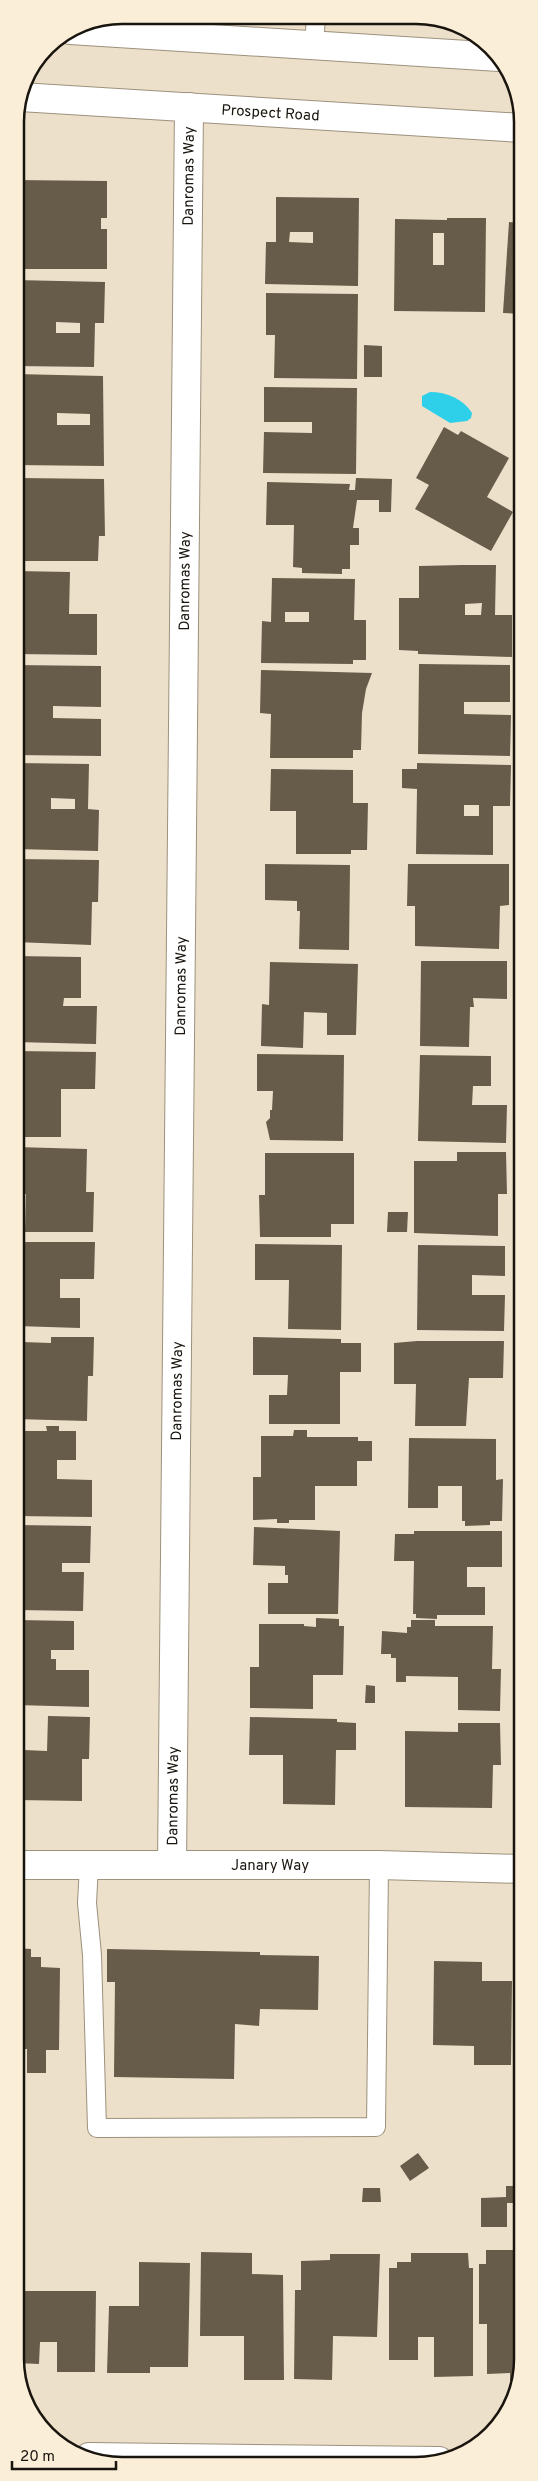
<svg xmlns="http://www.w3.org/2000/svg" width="538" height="2481" font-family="Overpass,sans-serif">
  <rect width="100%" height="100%" fill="#ede0cb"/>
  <path fill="#2dcfe9" d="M430 392C447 392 463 399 472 413L471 418 467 421 450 423 422 406V396Z"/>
  <g fill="#675c49" fill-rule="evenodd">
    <polygon points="15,180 107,181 107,218 101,218 101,229 107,229 107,269 15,269"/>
    <path d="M276 197 359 198 358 286 265 284 266 242H276ZM290 232H313V243L289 242Z"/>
    <path d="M447 218H486L485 312 394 311 395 219 447 220ZM433 233H444V265H433Z"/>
    <polygon points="509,222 522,223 522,314 503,313"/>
    <path d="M15 280 105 282 104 323H95L94 367 15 366ZM56 322 80 323V333H56Z"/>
    <polygon points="266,293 358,294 357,379 274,378 275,335 266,335"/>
    <polygon points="364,345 382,346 382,377 364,377"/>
    <path d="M15 374 103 376 104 466 15 465ZM57 413 90 414V425H57Z"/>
    <polygon points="516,380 522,380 522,436 515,436"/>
    <polygon points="264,387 357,388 356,474 263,473 264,432 312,433 312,422 264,422"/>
    <polygon points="444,427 458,435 461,431 509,458 487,497 513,512 491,551 415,509 429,485 416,478"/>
    <polygon points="21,478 104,479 105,536 99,536 98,561 17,561"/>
    <polygon points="356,478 392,479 391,512 379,512 379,500 357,500 353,528 359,528 359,545 350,545 350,569 342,569 342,574 302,573 302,568 293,567 294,525 266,525 267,482 350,484 349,490 355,490"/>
    <path d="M462 565H496L495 615H512V657L418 654V651L399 650V598H419V566ZM482 603 481 615H465V604Z"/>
    <polygon points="15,571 70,572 69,614 97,614 97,655 15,654"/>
    <path d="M272 578 355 579 354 620H366V660H353V664L261 663 262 621 271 622ZM285 612H309V622H285Z"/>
    <polygon points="419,664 510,665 510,702 464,702 464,714 511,715 510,756 418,754"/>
    <polygon points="15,665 101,666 101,707 53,706 53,718 101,719 101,756 15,755"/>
    <polygon points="261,670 372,673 366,689 362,713 361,750 353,750 353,758 270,758 271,714 260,713"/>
    <path d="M15 763 89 764 88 809 99 810 98 851 15 849ZM51 798 75 799V809H51Z"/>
    <path d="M417 763 511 765 510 806H493V855L416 854 417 789 402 788V769H417ZM464 805H479V816H464Z"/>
    <polygon points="271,769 353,770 353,803 368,803 367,850 351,850 351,854 296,854 296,811 270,811"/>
    <polygon points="15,859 99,860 98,902 92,902 91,945 15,942"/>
    <polygon points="265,864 350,865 349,950 299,949 300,911 297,911 297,901 265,900"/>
    <polygon points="408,864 509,864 509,905 500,906 499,949 415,946 415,906 407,906"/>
    <polygon points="15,956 81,957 81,998 64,998 63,1006 97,1006 96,1044 15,1042"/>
    <polygon points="421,961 507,961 507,999 473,998 474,1007 470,1007 469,1047 420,1046"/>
    <polygon points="270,962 358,964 356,1035 327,1035 327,1013 304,1012 303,1048 261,1046 262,1004 269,1005"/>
    <polygon points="15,1051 96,1052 95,1089 61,1089 61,1137 16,1137"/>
    <polygon points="257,1054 344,1055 343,1141 270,1140 266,1122 270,1118 270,1110 272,1110 273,1091 257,1091"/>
    <polygon points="420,1055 491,1056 491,1086 473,1086 472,1105 507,1105 506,1143 418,1141"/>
    <polygon points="16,1147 87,1149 86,1192 94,1192 93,1232 25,1232 26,1194 16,1194"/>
    <polygon points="457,1152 506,1152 507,1194 498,1194 498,1236 414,1233 414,1161 457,1161"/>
    <polygon points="265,1153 354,1153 354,1224 331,1224 331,1237 260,1237 259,1195 265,1195"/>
    <polygon points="388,1212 408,1212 407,1232 387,1232"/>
    <polygon points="16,1242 95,1242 94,1279 60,1279 60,1298 80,1298 80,1328 16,1326"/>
    <polygon points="255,1244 342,1245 341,1330 288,1329 289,1280 255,1280"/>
    <polygon points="418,1245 505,1246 505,1276 472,1275 472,1295 505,1295 504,1331 417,1330"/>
    <polygon points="51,1337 94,1337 93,1376 88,1376 87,1421 16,1419 16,1349 22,1349 22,1342 51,1343"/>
    <polygon points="253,1337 341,1339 341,1343 361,1343 361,1372 340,1372 340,1424 269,1424 269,1395 287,1395 288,1375 253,1375"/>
    <polygon points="417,1341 504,1341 503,1378 469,1378 466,1426 415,1426 416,1384 394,1384 394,1343"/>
    <polygon points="46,1426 59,1426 59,1431 76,1431 76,1460 57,1460 57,1479 92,1480 92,1517 16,1516 16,1431 47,1431"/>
    <polygon points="294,1430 307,1430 307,1437 358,1437 358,1441 372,1441 372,1461 357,1461 357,1486 315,1486 315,1520 289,1520 289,1523 277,1523 277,1519 253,1520 253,1477 261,1477 261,1436 293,1436"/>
    <polygon points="409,1438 496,1439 496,1480 503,1479 502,1521 490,1521 490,1525 465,1526 465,1521 462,1521 462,1486 438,1486 438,1508 408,1508"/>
    <polygon points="16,1525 91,1526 90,1563 62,1563 62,1572 84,1572 83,1611 16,1610"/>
    <polygon points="254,1527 340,1531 338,1614 268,1614 268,1583 288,1583 288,1575 285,1575 285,1566 253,1565"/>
    <polygon points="414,1531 502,1531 502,1567 467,1567 467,1587 485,1587 485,1615 437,1615 437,1619 416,1618 416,1614 413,1614 414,1561 394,1561 395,1534 414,1534"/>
    <polygon points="316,1618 339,1619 339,1626 344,1626 343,1675 313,1675 313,1709 250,1708 250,1667 259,1667 259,1624 304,1624 304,1626 316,1627"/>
    <polygon points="16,1620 74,1621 74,1650 51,1650 51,1659 56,1659 56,1670 89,1670 89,1707 16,1705"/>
    <polygon points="411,1620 435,1620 435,1626 493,1626 492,1669 501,1669 500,1711 458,1710 458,1677 406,1676 406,1682 396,1682 396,1658 391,1658 391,1654 381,1654 382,1631 407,1633 407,1627 411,1627"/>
    <polygon points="366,1685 375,1686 375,1703 365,1703"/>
    <polygon points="48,1716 90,1717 89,1759 82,1759 82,1801 16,1800 16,1728 24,1728 24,1750 47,1751"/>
    <polygon points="250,1717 337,1719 337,1722 356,1723 356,1750 336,1750 335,1805 283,1804 283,1755 249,1755"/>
    <polygon points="458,1723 500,1723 501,1765 493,1765 492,1808 405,1807 405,1731 458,1732"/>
    <polygon points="16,1948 31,1949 31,1957 41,1957 41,1967 60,1968 59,2050 46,2050 46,2073 27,2073 27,2049 16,2049"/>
    <polygon points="107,1949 260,1952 260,1955 319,1956 318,2010 260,2009 259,2026 235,2024 234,2079 114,2077 115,1982 107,1982"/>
    <polygon points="434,1961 482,1962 482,1981 512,1981 511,2065 474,2065 474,2046 433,2045"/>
    <polygon points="418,2153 429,2168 410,2181 400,2166"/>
    <polygon points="506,2186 523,2186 523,2203 507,2203 507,2227 481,2227 481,2198 506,2197"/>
    <polygon points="363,2188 380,2188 381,2202 362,2202"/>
    <polygon points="486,2250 523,2250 523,2366 519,2381 510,2381 510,2373 487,2374 487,2324 479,2324 479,2264 486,2264"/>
    <polygon points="201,2252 252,2253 252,2274 283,2275 284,2380 244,2380 244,2336 200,2336"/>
    <polygon points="411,2253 468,2253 469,2268 473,2268 473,2376 434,2377 434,2337 418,2337 418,2360 389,2360 389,2268 397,2268 397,2262 411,2262"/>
    <polygon points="330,2254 380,2254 377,2337 333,2336 332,2380 294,2379 295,2290 301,2290 301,2261 330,2260"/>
    <polygon points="139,2262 190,2263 188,2367 150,2367 150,2373 107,2373 109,2306 139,2306"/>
    <polygon points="16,2291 96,2291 95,2372 57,2372 57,2342 40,2342 39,2364 16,2363"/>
  </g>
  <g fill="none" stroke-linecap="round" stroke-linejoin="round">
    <g stroke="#9d917d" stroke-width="20">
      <g id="service">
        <polyline points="314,46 316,16"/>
        <polyline points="89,1865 87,1903 92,1955 97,2128 376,2127 379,1865"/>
      </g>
    </g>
    <g stroke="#9d917d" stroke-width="30">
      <g id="minor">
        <path id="s1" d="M16 1865H379L523 1869"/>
        <path id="s2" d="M172 1865 189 107"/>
        <polyline points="89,2457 439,2461"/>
      </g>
    </g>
    <g stroke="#9d917d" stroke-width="30">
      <g id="primary">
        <polyline points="70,30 499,57"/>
        <path id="s3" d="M20 97 522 128"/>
      </g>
    </g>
    <use href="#service" stroke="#fff" stroke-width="18"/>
    <use href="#minor" stroke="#fff" stroke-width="28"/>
    <use href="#primary" stroke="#fff" stroke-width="28"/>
  </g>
  <g text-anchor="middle" stroke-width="5" stroke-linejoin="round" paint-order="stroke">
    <g font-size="15" fill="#19140d" stroke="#fbeed8">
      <text dy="5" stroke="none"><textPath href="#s3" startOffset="251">Prospect Road</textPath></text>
      <text dy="5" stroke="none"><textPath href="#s2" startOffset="1689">Danromas Way</textPath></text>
      <text dy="5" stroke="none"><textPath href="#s2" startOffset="1284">Danromas Way</textPath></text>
      <text dy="5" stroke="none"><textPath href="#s2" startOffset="879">Danromas Way</textPath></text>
      <text dy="5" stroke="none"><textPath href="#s2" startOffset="474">Danromas Way</textPath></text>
      <text dy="5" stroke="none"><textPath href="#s2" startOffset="69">Danromas Way</textPath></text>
      <text dy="5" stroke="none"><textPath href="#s1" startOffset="254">Janary Way</textPath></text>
    </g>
  </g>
  <path d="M0 0H538V2481H0ZM122 24H416A98 98 0 0 1 514 122V2359A98 98 0 0 1 416 2457H122A98 98 0 0 1 24 2359V122A98 98 0 0 1 122 24Z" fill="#fbeed8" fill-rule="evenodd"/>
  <path fill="none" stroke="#19140d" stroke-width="2.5" d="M122 24H416A98 98 0 0 1 514 122V2359A98 98 0 0 1 416 2457H122A98 98 0 0 1 24 2359V122A98 98 0 0 1 122 24Z"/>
  <path d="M12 2461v8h104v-8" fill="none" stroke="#19140d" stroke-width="2.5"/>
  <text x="20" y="2461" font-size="15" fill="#19140d" stroke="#fbeed8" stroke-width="4" paint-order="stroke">20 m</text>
</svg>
